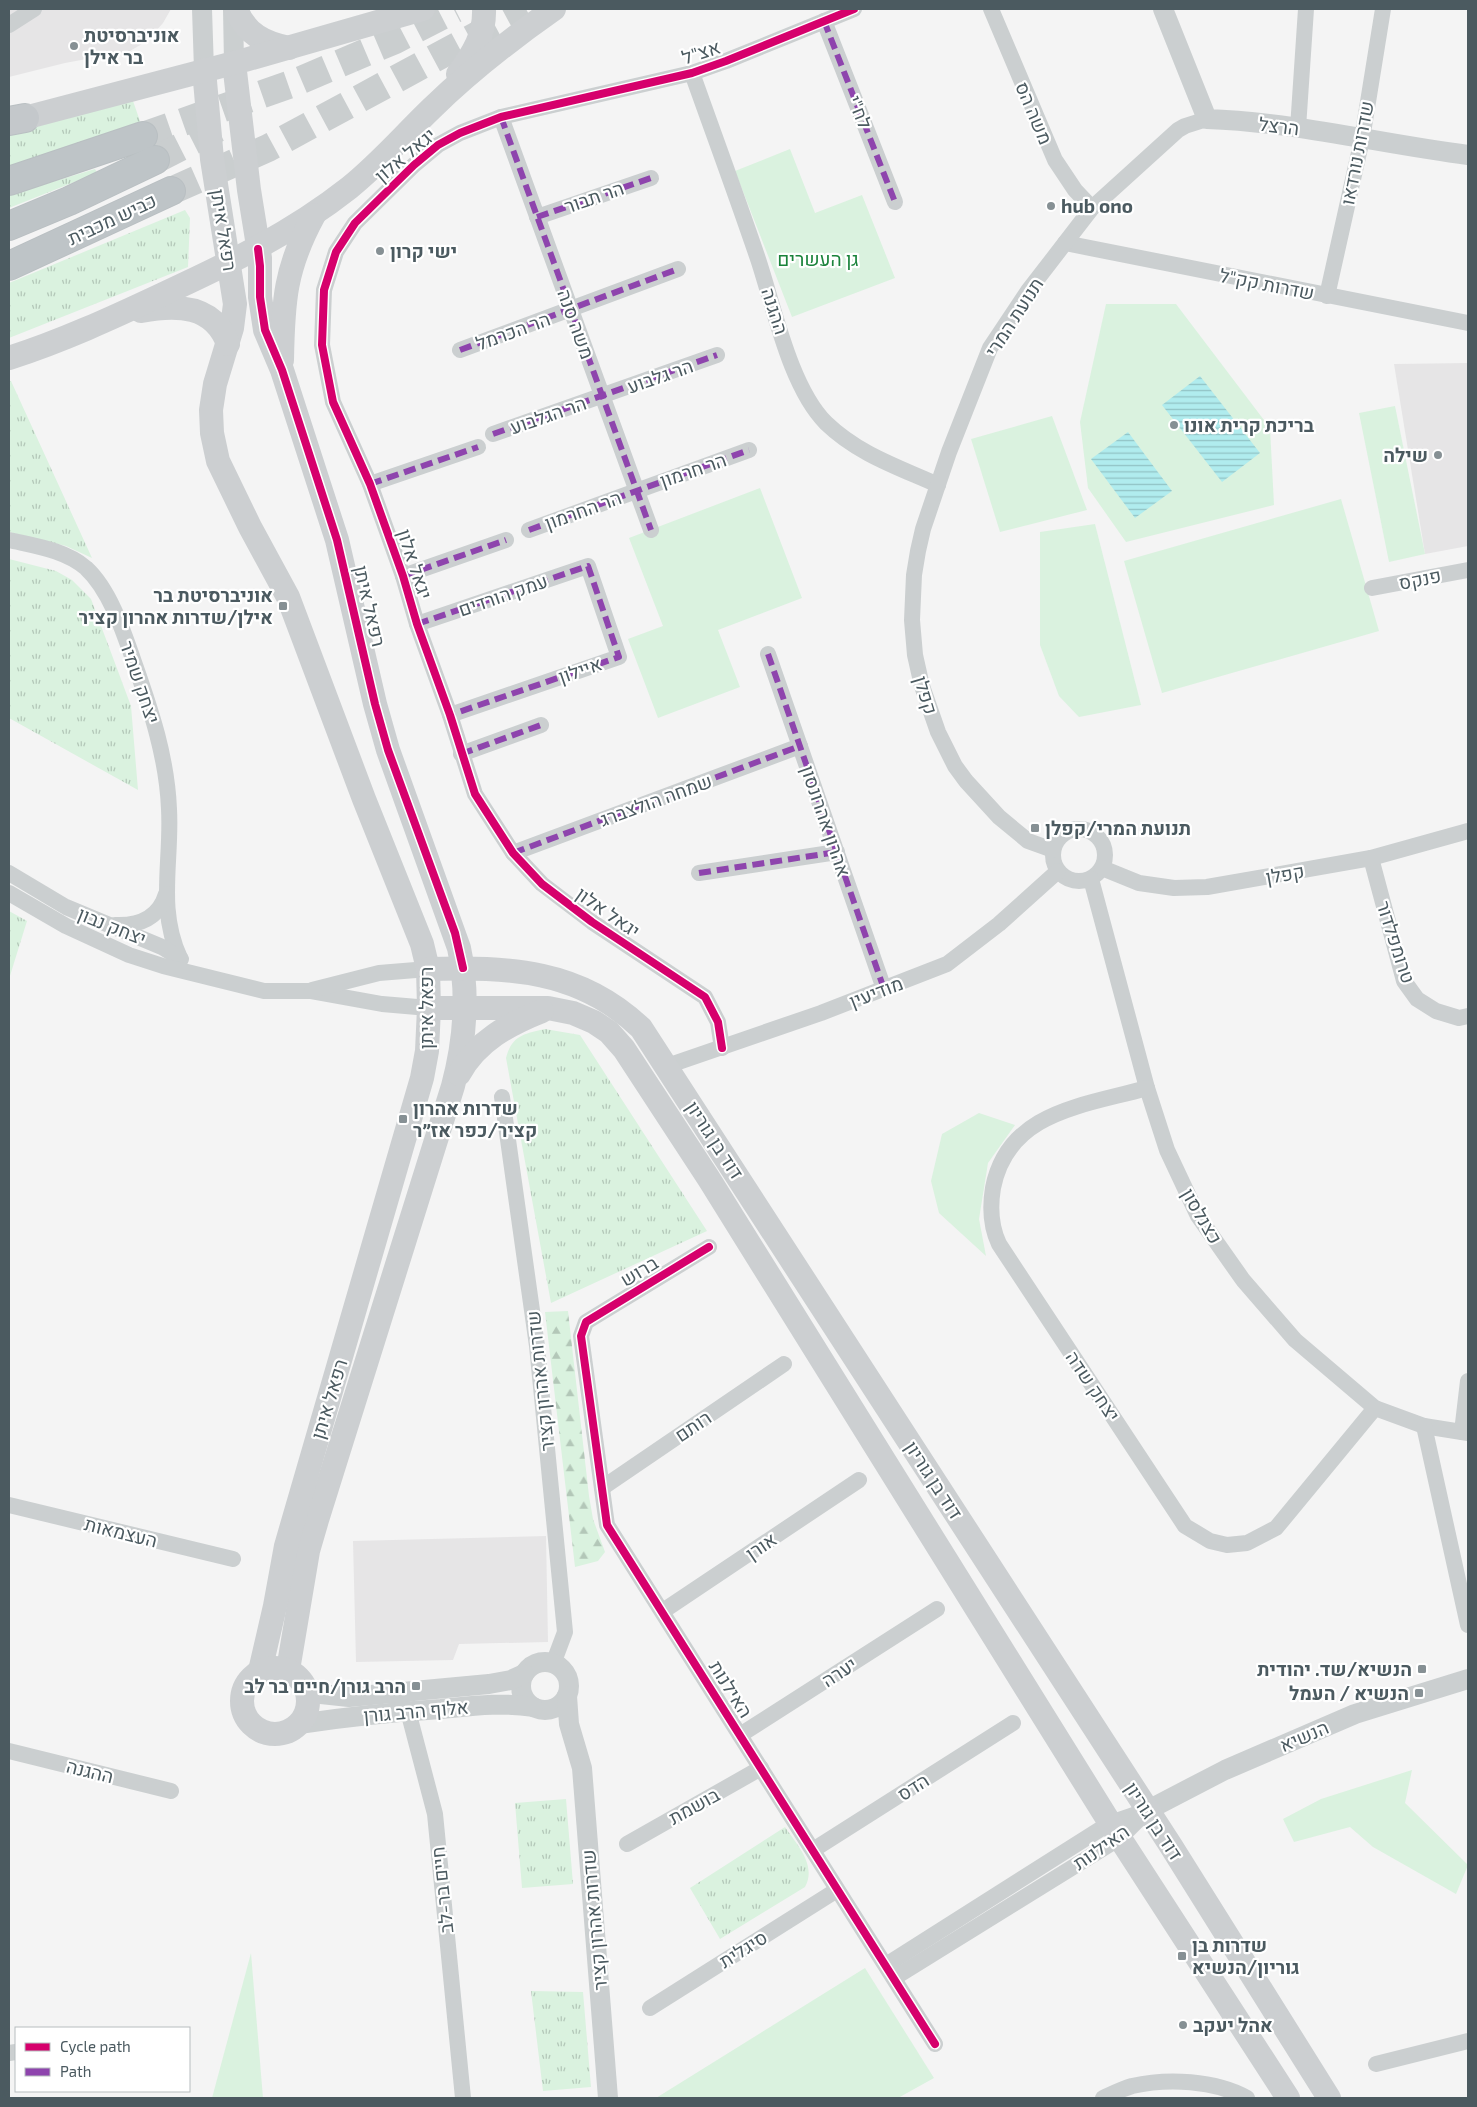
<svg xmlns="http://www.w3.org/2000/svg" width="1477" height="2107" font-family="'Exo 2',Heebo,sans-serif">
  <defs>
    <pattern id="grass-tufts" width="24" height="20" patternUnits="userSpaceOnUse" patternTransform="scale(1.25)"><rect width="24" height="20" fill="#daf2df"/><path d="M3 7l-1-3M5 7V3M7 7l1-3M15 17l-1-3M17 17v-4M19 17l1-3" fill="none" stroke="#b3c7b8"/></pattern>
    <pattern id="forest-firs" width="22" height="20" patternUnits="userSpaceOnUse" patternTransform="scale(1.25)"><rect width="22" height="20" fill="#daf2df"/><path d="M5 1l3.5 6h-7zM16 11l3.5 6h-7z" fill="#b3c7b8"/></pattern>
    <pattern id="water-rules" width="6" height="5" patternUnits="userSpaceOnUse" patternTransform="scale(1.25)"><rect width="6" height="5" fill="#b0ecee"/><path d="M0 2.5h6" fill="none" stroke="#91c2c4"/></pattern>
  </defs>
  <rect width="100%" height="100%" fill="#f4f4f4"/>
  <g fill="#e6e5e6">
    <polygon points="9,9 171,9 163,23 147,41 130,51 65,63 9,77"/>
    <polygon points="1468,363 1468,546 1425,554 1394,364"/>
    <polygon points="546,1536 548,1642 459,1644 453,1660 356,1662 353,1541"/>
  </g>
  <g fill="url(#grass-tufts)">
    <polygon points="133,101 141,124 9,166 9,133"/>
    <polygon points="95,169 97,173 9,208 9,195"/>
    <polygon points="185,210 190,218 188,267 9,338 9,283"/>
    <polygon points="9,381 11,381 92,558 66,546 9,532"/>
    <polygon points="9,559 56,571 72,580 91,599 131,706 138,790 9,718"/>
    <polygon points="9,911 27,921 9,979"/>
    <path d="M545 1029 580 1035 707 1231 551 1303 506 1058C512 1035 524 1034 545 1029Z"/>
    <polygon points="566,1799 573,1884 522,1888 515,1803"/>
    <path d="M785 1827C797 1845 817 1865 805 1887L720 1939 690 1888Z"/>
    <polygon points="531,1991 583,1992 591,2087 543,2091"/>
  </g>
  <polygon fill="url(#forest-firs)" points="568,1311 589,1496 593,1519 605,1552 598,1561 575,1567 545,1312"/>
  <g fill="#daf2df">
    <polygon points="790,149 815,213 862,195 895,278 792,317 735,171"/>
    <polygon points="1106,304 1176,304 1270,428 1274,505 1126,542 1088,488 1080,422"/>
    <polygon points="1395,406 1425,554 1389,562 1359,413"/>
    <polygon points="1052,416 1087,510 1000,532 971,439"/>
    <polygon points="760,488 802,598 718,630 740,687 658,718 628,639 663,626 629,538"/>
    <polygon points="1341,499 1379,631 1162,693 1124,561"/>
    <polygon points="1095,524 1141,705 1079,717 1059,696 1040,645 1040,532"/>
    <polygon points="979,1113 1015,1125 988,1163 979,1219 986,1256 939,1213 931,1181 942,1134"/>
    <polygon points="1412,1770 1405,1803 1468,1865 1456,1894 1373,1847 1350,1827 1294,1842 1283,1819 1321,1799"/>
    <polygon points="251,1953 263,2098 212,2098"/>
    <polygon points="865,1968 934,2078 898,2098 656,2098"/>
  </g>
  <g fill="url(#water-rules)">
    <polygon points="1200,376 1260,453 1222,482 1162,405"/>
    <polygon points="1128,432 1172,491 1135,518 1091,459"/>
  </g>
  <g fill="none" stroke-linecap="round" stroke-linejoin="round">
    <g stroke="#cacecf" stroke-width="28" stroke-dasharray="28 14" stroke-linecap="butt">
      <polyline points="143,136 294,83 395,40 455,9"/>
      <polyline points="155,160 232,121"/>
      <polyline points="171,191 268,148 526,9"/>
    </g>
    <g stroke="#b9bfc2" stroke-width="30">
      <polyline id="trunk" points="9,121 25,118"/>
    </g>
    <g stroke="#b9bfc2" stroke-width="30">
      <g id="motorway">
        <polyline points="9,181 143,136"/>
        <polyline points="9,226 69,201 155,160"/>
        <polyline points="9,266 171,191"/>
      </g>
    </g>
    <g stroke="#cbcfd0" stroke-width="16">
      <polyline points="991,9 1055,160 1075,190 1092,208"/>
      <polyline points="824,21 895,202"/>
      <polyline points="9,25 34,9"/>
      <path d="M692 73C714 135 737 197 758 259 774 307 790 387 826 423 858 454 898 467 938 485"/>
      <polyline points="501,117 651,530"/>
      <polyline points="1298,128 1306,9"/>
      <polyline points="537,217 651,178"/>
      <polyline points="1065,243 1468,323"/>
      <polyline points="1327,296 1362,139 1383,9"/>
      <polyline points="460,350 678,269"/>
      <polyline points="493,434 717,355"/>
      <polyline points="370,484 478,447"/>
      <polyline points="529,530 749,450"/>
      <path d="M9 540C35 546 65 550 86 568 110 590 124 633 134 662 151 710 167 758 169 809 172 861 157 909 180 958"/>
      <polyline points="403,576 506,540"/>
      <polyline points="1372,588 1468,570"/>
      <polyline points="417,624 588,566 619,657 450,715"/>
      <polyline points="768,654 884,989"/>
      <polyline points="461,754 541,725"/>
      <circle cx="1079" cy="855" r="26"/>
      <polyline points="1053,850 1028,841 999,817 966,781 955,766 938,732 922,686 915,655 912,620 914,575 918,551 923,529 949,452 990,348 1028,291 1092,208 1178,130 1185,126 1207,119"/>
      <polyline points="513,853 800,746"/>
      <polyline points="1371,858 1404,981 1417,999 1436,1011 1459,1018 1468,1016"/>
      <polyline points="1102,868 1139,883 1174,888 1207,887 1371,858 1468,831"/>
      <polyline points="9,873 66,907 162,947 181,959"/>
      <polyline points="699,873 837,852"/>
      <polyline points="1091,879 1147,1088 1167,1150 1198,1216 1243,1280 1295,1340 1375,1408 1424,1426 1468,1433"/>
      <polyline points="9,893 66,926 129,955 163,966 264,991 310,991 382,1004 429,1008"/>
      <path d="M115 925C139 926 159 918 166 894"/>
      <polyline points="312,990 379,973 428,969"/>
      <polyline points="722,1048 718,1022 705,997 592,922 542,884 513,853 475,794 450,715 417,624 403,576 370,484 333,402 322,345 324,290 336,252 355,223 414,165 438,145 460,133 501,117 692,73 726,61 854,9"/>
      <polyline points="667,1066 821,1013 947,964 999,924 1058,871"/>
      <path d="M1147 1088C1084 1106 1008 1111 993 1188 990 1206 991 1227 999 1244L1185 1526 1210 1541 1227 1545 1247 1543 1276 1528 1375 1408"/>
      <polyline points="502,1097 537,1346 565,1632 553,1664"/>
      <polyline points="709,1247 586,1322 581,1336 607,1525 935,2044"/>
      <polyline points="1424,1426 1468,1625"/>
      <polyline points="1462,1432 1468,1381"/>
      <polyline points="602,1488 784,1364"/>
      <polyline points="9,1505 233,1559"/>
      <polyline points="663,1611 859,1480"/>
      <polyline points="401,1703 408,1711 435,1814 463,2098"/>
      <polyline points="740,1735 937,1609"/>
      <polyline points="9,1751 171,1791"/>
      <polyline points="627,1844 761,1768"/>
      <polyline points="813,1850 1013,1723"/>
      <polyline points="886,1965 1110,1823 1148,1810"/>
      <polyline points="894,1978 1120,1838 1145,1813"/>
      <polyline points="650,2008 837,1890"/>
      <polyline points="9,2053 16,2052"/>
      <polyline points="1376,2064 1468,2041"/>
      <path d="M1103 2098C1112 2094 1122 2089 1132 2086 1167 2078 1215 2080 1247 2098"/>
    </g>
    <g stroke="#cbcfd0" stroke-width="20">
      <polyline points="202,9 204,70"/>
      <polyline points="233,9 234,63"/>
      <path d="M1163 9 1207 119C1295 122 1381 144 1468 155"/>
      <circle cx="545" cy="1686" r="24"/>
      <polyline points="306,1688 321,1694 349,1697 489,1684 511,1680 524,1674"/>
      <polyline points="567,1696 569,1724 582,1768 608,2098"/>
      <path d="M299 1724C346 1717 393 1712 441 1709 472 1706 502 1702 533 1707"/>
      <polyline points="1148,1810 1225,1770 1355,1714 1468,1679"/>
    </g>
    <g stroke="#cccfd1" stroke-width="24">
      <path d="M236 9C246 34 264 43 289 48"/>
      <path d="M234 63 249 190 260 258V297L265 330 282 370 337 540 375 704 388 750 459 948C469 994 465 1041 453 1086L317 1520 308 1551 288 1670"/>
      <polyline points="204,70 212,159 235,304 232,328 215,384 211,410 212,433 218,461 250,527 288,597 364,799 422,944 428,969 429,1008 427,1051 422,1078 286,1546 275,1606 260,1671"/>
      <path d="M458 74C473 54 485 35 484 9"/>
      <polyline points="9,122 245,60 423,9"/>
      <path d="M141 311C177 304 214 305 228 344"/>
      <path d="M9 358C62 341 112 318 163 294 228 264 292 233 349 188 379 164 404 135 431 109 469 72 511 39 554 9"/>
      <path d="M282 360C283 301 285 268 314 215"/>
      <path d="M428 969C509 967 579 969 641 1028L1171 1846 1329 2098"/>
      <polyline points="429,1008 548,1008 573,1013 594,1022 609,1032 624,1049 709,1179 1110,1823 1288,2098"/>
      <path d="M459 1074C477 1041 509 1024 542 1011"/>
      <circle cx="275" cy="1701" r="33"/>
    </g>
    <use href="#trunk" stroke="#c4c8cb" stroke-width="28"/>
    <use href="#motorway" stroke="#bec4c7" stroke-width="28"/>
    <g stroke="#8e44ad" stroke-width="6" stroke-dasharray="12 6" stroke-linecap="butt">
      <polyline points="824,21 895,202"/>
      <polyline points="501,117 651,530"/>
      <polyline points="537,217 651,178"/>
      <polyline points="460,350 678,269"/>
      <polyline points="493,434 717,355"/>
      <polyline points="370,484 478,447"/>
      <polyline points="529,530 749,450"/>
      <polyline points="403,576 506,540"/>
      <polyline points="417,624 588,566 619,657 450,715"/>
      <polyline points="768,654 884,989"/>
      <polyline points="461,754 541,725"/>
      <polyline points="513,853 800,746"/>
      <polyline points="699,873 837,852"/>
    </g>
    <g stroke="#fff" stroke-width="11">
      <g id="cycleway">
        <polyline points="258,249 260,266 260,297 265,330 282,370 337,540 375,704 388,750 455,933 463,968"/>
        <polyline points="722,1048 718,1022 705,997 592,922 542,884 513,853 475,794 450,715 417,624 403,576 370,484 333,402 322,345 324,290 336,252 355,223 414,165 438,145 460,133 501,117 692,73 726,61 854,9"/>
        <polyline points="709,1247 586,1322 581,1336 607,1525 935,2044"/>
      </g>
    </g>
    <use href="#cycleway" stroke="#d6006c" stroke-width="8"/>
  </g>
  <g fill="#869094" stroke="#fff" stroke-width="2">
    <circle cx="74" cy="46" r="5"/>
    <circle cx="1051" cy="206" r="5"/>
    <circle cx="380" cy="251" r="5"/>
    <circle cx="1174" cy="425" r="5"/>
    <circle cx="1438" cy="455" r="5"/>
    <rect x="278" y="601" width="10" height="10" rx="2.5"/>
    <rect x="1030" y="823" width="10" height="10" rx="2.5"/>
    <rect x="398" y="1114" width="10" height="10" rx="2.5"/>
    <rect x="1417" y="1664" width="10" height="10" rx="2.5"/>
    <rect x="411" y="1681" width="10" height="10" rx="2.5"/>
    <rect x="1414" y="1688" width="10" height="10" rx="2.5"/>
    <rect x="1177" y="1951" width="10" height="10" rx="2.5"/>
    <circle cx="1183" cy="2025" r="5"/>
  </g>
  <g text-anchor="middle" stroke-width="4.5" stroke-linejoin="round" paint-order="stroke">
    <g font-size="19" font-weight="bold" fill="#4b5a60" stroke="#fff" text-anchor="start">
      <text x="84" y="42">אוניברסיטת<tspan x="84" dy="22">בר אילן</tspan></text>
      <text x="1061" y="213">hub ono</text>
      <text x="390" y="258">ישי קרון</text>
      <text x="1184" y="432">בריכת קרית אונו</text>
      <text x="1428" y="462" text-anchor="end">שילה</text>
      <text x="273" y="602" text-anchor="end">אוניברסיטת בר<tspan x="273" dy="22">אילן/שדרות אהרון קציר</tspan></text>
      <text x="1045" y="835">תנועת המרי/קפלן</text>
      <text x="413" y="1115">שדרות אהרון<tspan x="413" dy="22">קציר/כפר אז״ר</tspan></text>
      <text x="1412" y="1676" text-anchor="end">הנשיא/שד. יהודית</text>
      <text x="406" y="1693" text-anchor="end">הרב גורן/חיים בר לב</text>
      <text x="1409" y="1700" text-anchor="end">הנשיא / העמל</text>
      <text x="1192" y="1952">שדרות בן<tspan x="1192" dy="22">גוריון/הנשיא</tspan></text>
      <text x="1193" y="2032">אהל יעקב</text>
    </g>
    <g font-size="19" fill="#4b5a60" stroke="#fff">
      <text transform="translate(701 52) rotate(-18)" y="7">אצ"ל</text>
      <text transform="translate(860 112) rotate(68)" y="7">לח"י</text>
      <text transform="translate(1034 113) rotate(67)" y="7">משה הס</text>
      <text transform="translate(1279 126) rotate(7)" y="7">הרצל</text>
      <text transform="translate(1357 153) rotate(-79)" y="7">שדרות נורדאו</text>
      <text transform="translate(405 155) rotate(-40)" y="7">יגאל אלון</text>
      <text transform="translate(594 197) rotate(-19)" y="7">הר תבור</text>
      <text transform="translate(112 219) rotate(-25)" y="7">כביש מכבית</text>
      <text transform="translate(224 230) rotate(81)" y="7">רפאל איתן</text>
      <text transform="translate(1267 284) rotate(11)" y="7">שדרות קק"ל</text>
      <text transform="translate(775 311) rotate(72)" y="7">ההגנה</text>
      <text transform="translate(1014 317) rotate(-57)" y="7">תנועת המרי</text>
      <text transform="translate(576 324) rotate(70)" y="7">משה סנה</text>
      <text transform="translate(513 331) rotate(-20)" y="7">הר הכרמל</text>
      <text transform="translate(660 376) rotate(-19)" y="7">הר גלבוע</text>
      <text transform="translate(548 415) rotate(-19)" y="7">הר הגלבוע</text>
      <text transform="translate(693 470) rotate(-19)" y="7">הר חרמון</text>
      <text transform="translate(583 510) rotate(-20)" y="7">הר החרמון</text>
      <text transform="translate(415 564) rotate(72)" y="7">יגאל אלון</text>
      <text transform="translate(1420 579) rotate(-11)" y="7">פנקס</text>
      <text transform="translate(503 595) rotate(-19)" y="7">עמק הורדים</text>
      <text transform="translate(370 606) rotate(77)" y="7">רפאל איתן</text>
      <text transform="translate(580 670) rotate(-19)" y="7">איילון</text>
      <text transform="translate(140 682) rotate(71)" y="7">יצחק שמיר</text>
      <text transform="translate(926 695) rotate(73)" y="7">קפלן</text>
      <text transform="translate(656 800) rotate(-20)" y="7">שמחה הולצברג</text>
      <text transform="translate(826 821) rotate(71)" y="7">אהרון אהרונסון</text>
      <text transform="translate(1285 874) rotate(-10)" y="7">קפלן</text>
      <text transform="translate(608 912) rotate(35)" y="7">יגאל אלון</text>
      <text transform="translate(112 926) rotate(22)" y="7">יצחק נבון</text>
      <text transform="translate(1396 942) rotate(72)" y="7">טרומפלדור</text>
      <text transform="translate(876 992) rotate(-21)" y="7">מודיעין</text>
      <text transform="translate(426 1008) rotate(-90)" y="7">רפאל איתן</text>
      <text transform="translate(715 1140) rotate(57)" y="7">דוד בן גוריון</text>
      <text transform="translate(1202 1216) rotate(60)" y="7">כצנלסון</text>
      <text transform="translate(639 1271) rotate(-31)" y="7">ברוש</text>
      <text transform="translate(540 1381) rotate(-96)" y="7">שדרות אהרון קציר</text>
      <text transform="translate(1093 1386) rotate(56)" y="7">יצחק שדה</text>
      <text transform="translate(329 1399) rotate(-73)" y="7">רפאל איתן</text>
      <text transform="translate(693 1426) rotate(-34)" y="7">רותם</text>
      <text transform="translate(934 1480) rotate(57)" y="7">דוד בן גוריון</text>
      <text transform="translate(121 1532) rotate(14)" y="7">העצמאות</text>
      <text transform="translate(761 1546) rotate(-34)" y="7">אורן</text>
      <text transform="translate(839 1672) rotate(-33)" y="7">יערה</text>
      <text transform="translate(731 1689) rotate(58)" y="7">האילנות</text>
      <text transform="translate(416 1711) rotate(-5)" y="7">אלוף הרב גורן</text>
      <text transform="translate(1304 1736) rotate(-23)" y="7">הנשיא</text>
      <text transform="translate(90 1771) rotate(14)" y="7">ההגנה</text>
      <text transform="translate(913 1787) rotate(-32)" y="7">הדס</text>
      <text transform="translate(694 1806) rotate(-29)" y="7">בושמת</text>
      <text transform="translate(1154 1821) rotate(57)" y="7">דוד בן גוריון</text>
      <text transform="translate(1101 1847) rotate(-35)" y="7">האילנות</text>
      <text transform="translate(442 1890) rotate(-96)" y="7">חיים בר-לב</text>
      <text transform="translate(594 1920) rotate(-95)" y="7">שדרות אהרון קציר</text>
      <text transform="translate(743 1949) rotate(-32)" y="7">סיגלית</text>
    </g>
    <g font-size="19" fill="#1a833b" stroke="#fff">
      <text x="818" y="266">גן העשרים</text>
    </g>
  </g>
  <rect width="1477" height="2107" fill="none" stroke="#4b5a60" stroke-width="20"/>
  <rect x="15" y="2027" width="175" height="65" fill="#ffffff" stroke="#b7bdbf"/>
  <rect x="25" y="2043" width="25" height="8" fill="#d6006c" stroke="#b7bdbf"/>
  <text x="60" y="2052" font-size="15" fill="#4b5a60">Cycle path</text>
  <rect x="25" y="2068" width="25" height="8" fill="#8e44ad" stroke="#b7bdbf"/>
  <text x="60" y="2077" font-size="15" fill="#4b5a60">Path</text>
</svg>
